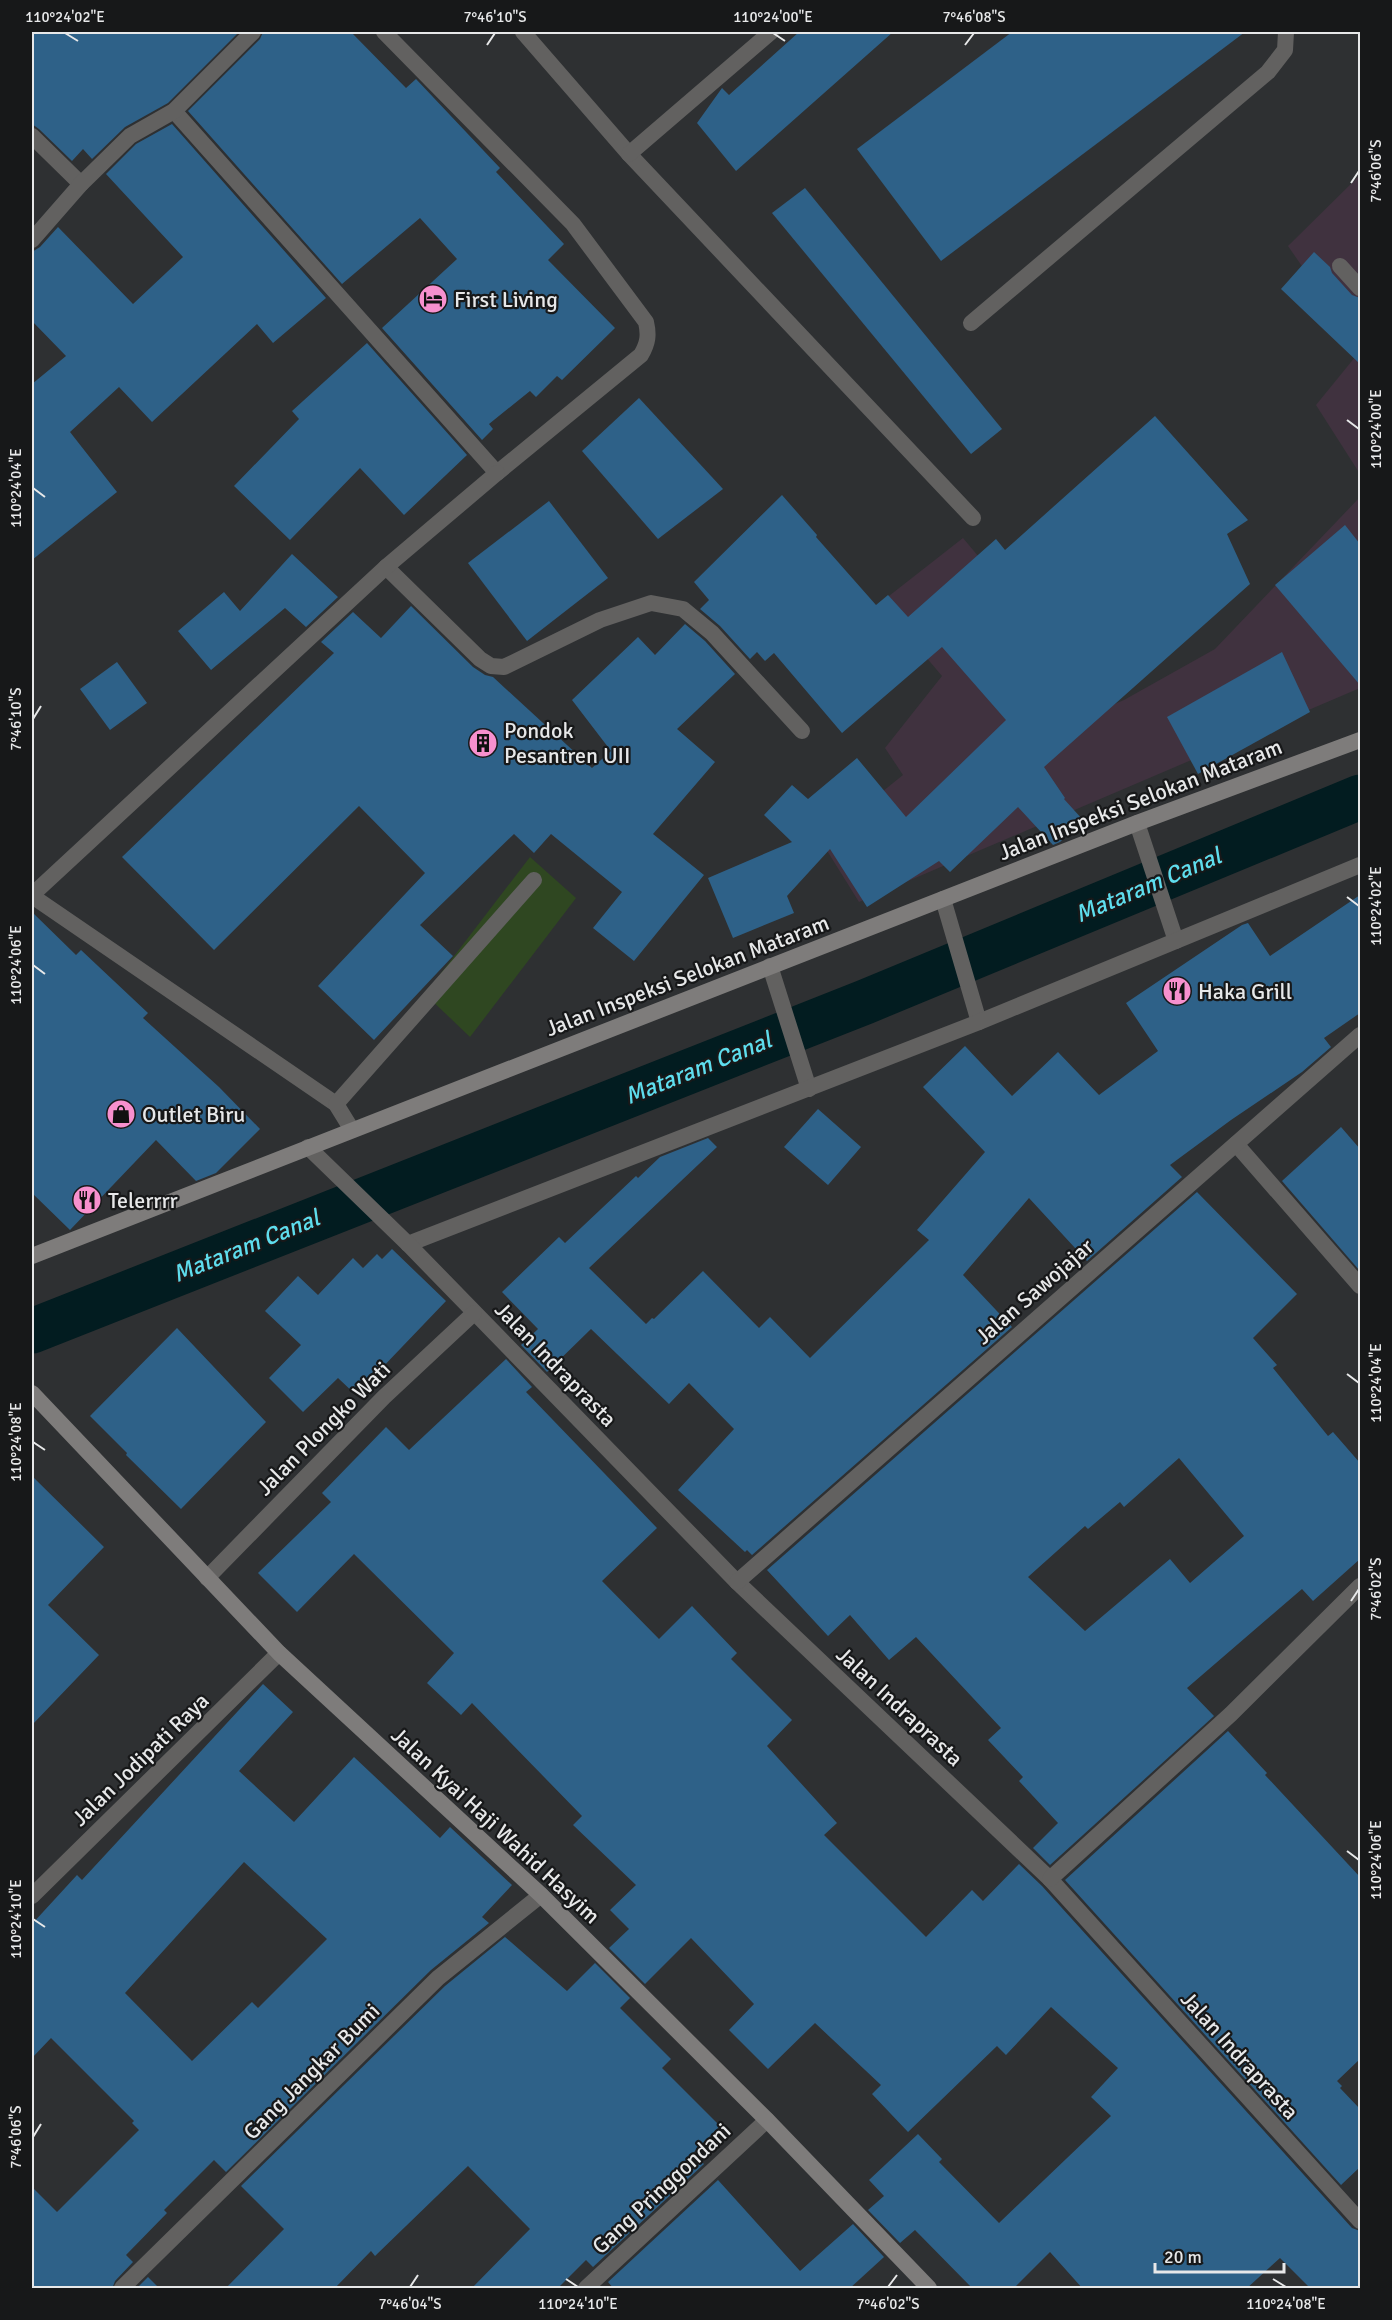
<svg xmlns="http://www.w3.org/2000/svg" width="1392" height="2320" font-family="Signika,sans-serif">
  <rect width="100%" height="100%" fill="#2e3032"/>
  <g fill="#40323f">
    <polygon points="1360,175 1360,350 1288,246"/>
    <polygon points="1360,351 1360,474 1316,405"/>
    <polygon points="1360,497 1360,688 859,902 821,841 903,775 885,748 942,676 880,603 963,538 1105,708 1124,700 1215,649"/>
  </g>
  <polygon fill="#2f4721" points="530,857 576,898 470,1037 425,994"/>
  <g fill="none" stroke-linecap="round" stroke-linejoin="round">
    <polyline stroke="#021c20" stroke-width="45" points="32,1331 865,1002 1360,797"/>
  </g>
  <g fill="#2e6188" fill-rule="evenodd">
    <polygon points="32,32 239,32 168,103 125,127 92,159 83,149 72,161 39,129 32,124"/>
    <polygon points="263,32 351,32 406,88 416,79 500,168 496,172 564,244 548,260 615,328 562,380 557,376 536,397 530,391 489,424 493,429 482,440 382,328 457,259 420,218 342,284 188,111 260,39"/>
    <polygon points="799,32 893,32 736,171 697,123 722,88 729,95"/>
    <polygon points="1012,32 1245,32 941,261 857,149"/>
    <polygon points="172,124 326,298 273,343 257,324 152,422 119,387 70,432 117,492 32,560 32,384 66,356 32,321 32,252 40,247 58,227 133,304 183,257 106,174 136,144"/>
    <polygon points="805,188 1002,429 971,454 772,213"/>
    <polygon points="1314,252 1330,267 1332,273 1352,295 1360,298 1360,364 1281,289"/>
    <polygon points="367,343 467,455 404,515 360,468 290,540 234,486 299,419 292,411"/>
    <polygon points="639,398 723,489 658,539 582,451"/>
    <polygon points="1155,416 1248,520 1227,534 1250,584 1044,767 1065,798 1064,799 1083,820 1060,842 1053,845 1018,807 950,872 939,861 867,907 830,849 787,896 794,913 733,938 708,878 792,842 764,815 792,785 808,799 857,758 906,817 1006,720 942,647 842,733 774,653 765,661 757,652 750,659 720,626 700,609 709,600 694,582 782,495 817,535 816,537 876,605 888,595 908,617 996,539 1005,550"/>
    <polygon points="549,501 608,578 527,641 468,563"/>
    <polygon points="1345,525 1360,544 1360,685 1275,585"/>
    <polygon points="292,554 338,597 306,627 285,608 211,670 178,631 224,592 240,611"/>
    <polygon points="411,606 473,667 485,675 493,677 592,768 611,751 572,700 638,637 655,655 685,624 705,641 735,674 677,729 715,762 653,834 704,875 634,961 593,928 622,892 551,834 534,853 514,834 420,925 453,956 374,1040 318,986 425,873 359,806 214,950 122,857 334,653 321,642 353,612 381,638"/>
    <polygon points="1282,652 1310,712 1198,774 1167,717"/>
    <polygon points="117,662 147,703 110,730 80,689"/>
    <polygon points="1360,895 1360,1013 1324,1038 1331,1047 1302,1072 1231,1120 1170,1165 1182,1177 1087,1261 1029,1198 963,1275 1012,1327 752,1555 747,1550 745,1552 678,1490 734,1429 689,1383 669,1404 591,1329 547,1372 521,1345 538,1329 502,1292 559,1237 565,1243 636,1176 638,1178 660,1157 708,1138 717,1147 589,1268 646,1324 652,1318 654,1319 703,1271 759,1328 770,1317 810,1358 929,1240 917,1230 985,1152 923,1087 965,1046 1012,1096 1058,1052 1099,1095 1158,1051 1126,1003 1242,925 1248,923 1270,956"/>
    <polygon points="32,912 76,955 81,950 148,1013 143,1018 219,1087 260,1129 216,1173 196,1181 156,1140 70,1230 32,1193"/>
    <polygon points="818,1109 861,1147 828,1185 784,1147"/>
    <polygon points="1341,1127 1360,1149 1360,1271 1282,1181"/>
    <path d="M1197 1192 1297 1294 1253 1338 1277 1365 1273 1368 1328 1436 1333 1432 1360 1463V1559L1313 1601 1302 1589 1187 1688 1214 1716 1050 1865 1033 1848 1058 1823 1019 1781 1023 1777 988 1740 1001 1728 916 1637 889 1660 850 1615 828 1636 767 1570ZM1179 1458 1244 1536 1190 1583 1170 1559 1085 1631 1028 1577 1085 1526 1088 1529 1120 1502 1124 1507Z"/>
    <polygon points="392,1249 446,1301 356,1395 338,1378 303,1412 269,1378 301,1345 265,1311 298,1276 318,1295 353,1258 363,1268 377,1254 382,1259"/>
    <polygon points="177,1328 266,1422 181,1509 126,1455 127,1453 90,1416"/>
    <polygon points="506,1359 532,1387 526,1392 657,1528 602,1581 659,1639 692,1606 737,1653 731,1659 792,1720 767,1746 837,1823 824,1835 926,1937 972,1890 983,1901 1019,1864 1042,1886 1352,2228 1360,2231 1360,2289 1311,2289 1280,2258 1246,2289 1083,2289 1050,2252 1013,2289 973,2289 915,2230 900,2243 868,2210 884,2196 869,2180 918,2134 942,2159 939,2162 999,2223 1111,2116 1091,2097 1118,2068 1051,2007 1006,2055 997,2046 908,2132 872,2094 881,2085 815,2023 768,2069 729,2030 754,2004 691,1938 645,1984 609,1948 629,1929 610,1910 636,1885 573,1825 582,1816 472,1703 461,1715 427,1683 454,1653 354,1554 297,1612 258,1573 331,1502 322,1493 386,1427 409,1450"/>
    <polygon points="32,1476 104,1547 48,1605 99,1655 32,1725"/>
    <path d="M263 1684 293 1712 239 1771 294 1822 354 1757 440 1838 450 1827 512 1885 482 1917 489 1923 431 1970 226 2172 214 2160 164 2210 167 2213 126 2255 133 2262 115 2281 112 2289H32V2187L57 2212 139 2130 132 2123 134 2121 51 2038 32 2058V1924L77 1875 82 1880ZM244 1862 327 1939 258 2008 252 2002 192 2061 125 1993Z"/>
    <polygon points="1228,1731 1267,1773 1265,1775 1360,1877 1360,2059 1337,2081 1342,2086 1340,2088 1360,2109 1360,2167 1341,2185 1065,1880"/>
    <polygon points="505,1937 567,1991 595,1963 630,1998 620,2008 671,2059 662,2068 720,2126 693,2153 704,2164 593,2267 586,2260 557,2289 471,2289 530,2229 468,2166 375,2256 371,2251 334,2289 225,2289 284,2229 241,2186 445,1986"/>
    <polygon points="718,2180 800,2271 853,2224 884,2257 849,2289 614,2289 608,2282"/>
    <polygon points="148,2277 160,2289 136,2289"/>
  </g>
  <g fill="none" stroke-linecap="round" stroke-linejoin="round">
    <g stroke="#626160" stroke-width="16">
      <polyline points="386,567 480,659 491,666 504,667 600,620 651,603 683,609 712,633 802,731"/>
      <polyline points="1137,823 1176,941"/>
      <polyline points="943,899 979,1022"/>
      <polyline points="770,966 809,1089"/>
      <polyline points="1236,1144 1360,1286"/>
      <polyline points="408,1244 979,1022 1360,865"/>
    </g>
    <g stroke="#626160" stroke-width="16">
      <polyline points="523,32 629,154 973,518"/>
      <path d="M174 111 497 473 641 355C648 343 649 335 646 322L573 224 384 32"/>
      <polyline points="32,136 81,184"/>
      <polyline points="629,154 771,32"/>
      <polyline points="32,240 81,184 130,136 174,111 253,32"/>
      <polyline points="1340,266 1360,288"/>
      <polyline points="971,323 1268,72 1285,50 1286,32"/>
      <polyline points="32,895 386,567 497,473"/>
      <polyline points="32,896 336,1104 352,1130"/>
      <polyline points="336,1104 534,880"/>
      <polyline points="308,1147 408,1244 737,1582 1050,1879 1360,2221"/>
      <polyline points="207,1578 384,1397 474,1313"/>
      <polyline points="737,1582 1360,1035"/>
      <polyline points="1050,1879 1231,1714 1360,1586"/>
      <polyline points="32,1896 279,1653"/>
      <polyline points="122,2288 438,1978 541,1895"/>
      <polyline points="586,2288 767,2120"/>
    </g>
    <g stroke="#7e7c7b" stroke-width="16">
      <polyline points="32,1256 1137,823 1360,740"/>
      <polyline points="32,1393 279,1653 541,1895 767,2120 929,2288"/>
    </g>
  </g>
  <path fill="none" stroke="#e7e8e9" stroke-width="2" d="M65 33 78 41M773 33 785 41M487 45 495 33M965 45 974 33M1351 183 1359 171M1347 420 1359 429M33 488 45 497M33 719 41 706M1347 897 1359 906M33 965 45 974M1347 1374 1359 1383M33 1442 45 1450M1351 1601 1359 1589M1347 1851 1359 1860M33 1919 45 1927M33 2137 41 2124M566 2279 578 2287M1273 2279 1286 2287M410 2287 418 2275M888 2287 897 2275"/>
  <defs>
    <g id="hotel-disc" transform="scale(1.5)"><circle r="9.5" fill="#f790ce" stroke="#171819"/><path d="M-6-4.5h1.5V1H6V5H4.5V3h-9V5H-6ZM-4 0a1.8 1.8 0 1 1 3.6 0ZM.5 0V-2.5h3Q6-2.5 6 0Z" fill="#111"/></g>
    <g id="building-disc" transform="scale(1.5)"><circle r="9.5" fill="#f790ce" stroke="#171819"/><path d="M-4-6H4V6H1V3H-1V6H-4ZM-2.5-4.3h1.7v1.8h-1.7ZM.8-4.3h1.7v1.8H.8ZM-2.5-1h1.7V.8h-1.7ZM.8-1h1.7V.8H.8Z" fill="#111"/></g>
    <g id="restaurant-disc" transform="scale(1.5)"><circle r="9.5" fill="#f790ce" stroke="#171819"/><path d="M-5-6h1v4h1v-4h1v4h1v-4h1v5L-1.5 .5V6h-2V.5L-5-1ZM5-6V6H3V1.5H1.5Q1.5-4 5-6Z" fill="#111"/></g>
    <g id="shop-disc" transform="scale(1.5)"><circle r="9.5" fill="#f790ce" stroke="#171819"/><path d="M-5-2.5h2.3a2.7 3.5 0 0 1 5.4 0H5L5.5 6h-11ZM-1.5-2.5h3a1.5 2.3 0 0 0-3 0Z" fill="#111"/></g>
  </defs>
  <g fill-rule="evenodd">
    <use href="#hotel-disc" x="433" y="299"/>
    <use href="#building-disc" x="483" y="743"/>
    <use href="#restaurant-disc" x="1177" y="991"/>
    <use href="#shop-disc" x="121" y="1114"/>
    <use href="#restaurant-disc" x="87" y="1200"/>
  </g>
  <g text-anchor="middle" stroke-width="4.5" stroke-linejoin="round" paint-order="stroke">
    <g font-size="22" fill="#e7e8e9" stroke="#171819" text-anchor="start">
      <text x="454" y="307">First Living</text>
      <text x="504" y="738">Pondok<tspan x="504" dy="25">Pesantren UII</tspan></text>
      <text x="1198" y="999">Haka Grill</text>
      <text x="142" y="1122">Outlet Biru</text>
      <text x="108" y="1208">Telerrrr</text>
    </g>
    <g font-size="22" fill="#e7e8e9" stroke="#171819">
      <text transform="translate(1140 799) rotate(-21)" y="8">Jalan Inspeksi Selokan Mataram</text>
      <text transform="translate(687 975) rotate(-21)" y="8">Jalan Inspeksi Selokan Mataram</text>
      <text transform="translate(1034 1291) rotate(-41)" y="8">Jalan Sawojajar</text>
      <text transform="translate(556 1364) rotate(46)" y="8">Jalan Indraprasta</text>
      <text transform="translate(323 1428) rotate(-45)" y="8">Jalan Plongko Wati</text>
      <text transform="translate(900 1706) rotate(43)" y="8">Jalan Indraprasta</text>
      <text transform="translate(140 1759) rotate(-44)" y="8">Jalan Jodipati Raya</text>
      <text transform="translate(496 1825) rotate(43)" y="8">Jalan Kyai Haji Wahid Hasyim</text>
      <text transform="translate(1240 2055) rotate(48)" y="8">Jalan Indraprasta</text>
      <text transform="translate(311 2071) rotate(-45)" y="8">Gang Jangkar Bumi</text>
      <text transform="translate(661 2188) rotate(-43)" y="8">Gang Pringgondani</text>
    </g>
    <g font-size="24" font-style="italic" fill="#5edded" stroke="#171819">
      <text transform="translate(1148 885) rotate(-23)" y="8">Mataram Canal</text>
      <text transform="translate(698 1068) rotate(-22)" y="8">Mataram Canal</text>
      <text transform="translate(246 1246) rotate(-22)" y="8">Mataram Canal</text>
    </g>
  </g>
  <rect width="1392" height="2320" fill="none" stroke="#171819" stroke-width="66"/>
  <path d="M1155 2263v9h129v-9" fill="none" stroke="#e7e8e9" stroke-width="3"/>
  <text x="1164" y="2263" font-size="18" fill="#e7e8e9" stroke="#171819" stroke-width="4.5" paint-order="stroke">20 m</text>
  <rect x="33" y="33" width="1326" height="2254" fill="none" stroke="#e7e8e9" stroke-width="2"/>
  <g font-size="15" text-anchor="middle" fill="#e7e8e9">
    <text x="65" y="22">110°24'02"E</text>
    <text x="495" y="22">7°46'10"S</text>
    <text x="773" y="22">110°24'00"E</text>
    <text x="974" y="22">7°46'08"S</text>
    <text transform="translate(1376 171) rotate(-90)" y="5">7°46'06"S</text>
    <text transform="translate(1376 429) rotate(-90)" y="5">110°24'00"E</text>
    <text transform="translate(16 488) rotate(-90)" y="5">110°24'04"E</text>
    <text transform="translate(16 719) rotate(-90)" y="5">7°46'10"S</text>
    <text transform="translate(1376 906) rotate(-90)" y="5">110°24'02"E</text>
    <text transform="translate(16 965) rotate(-90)" y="5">110°24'06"E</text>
    <text transform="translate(1376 1383) rotate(-90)" y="5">110°24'04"E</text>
    <text transform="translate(16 1442) rotate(-90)" y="5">110°24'08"E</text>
    <text transform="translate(1376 1589) rotate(-90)" y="5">7°46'02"S</text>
    <text transform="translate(1376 1860) rotate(-90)" y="5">110°24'06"E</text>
    <text transform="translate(16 1919) rotate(-90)" y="5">110°24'10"E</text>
    <text transform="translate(16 2137) rotate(-90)" y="5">7°46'06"S</text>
    <text x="410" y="2309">7°46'04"S</text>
    <text x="578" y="2309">110°24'10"E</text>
    <text x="888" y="2309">7°46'02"S</text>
    <text x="1286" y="2309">110°24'08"E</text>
  </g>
</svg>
